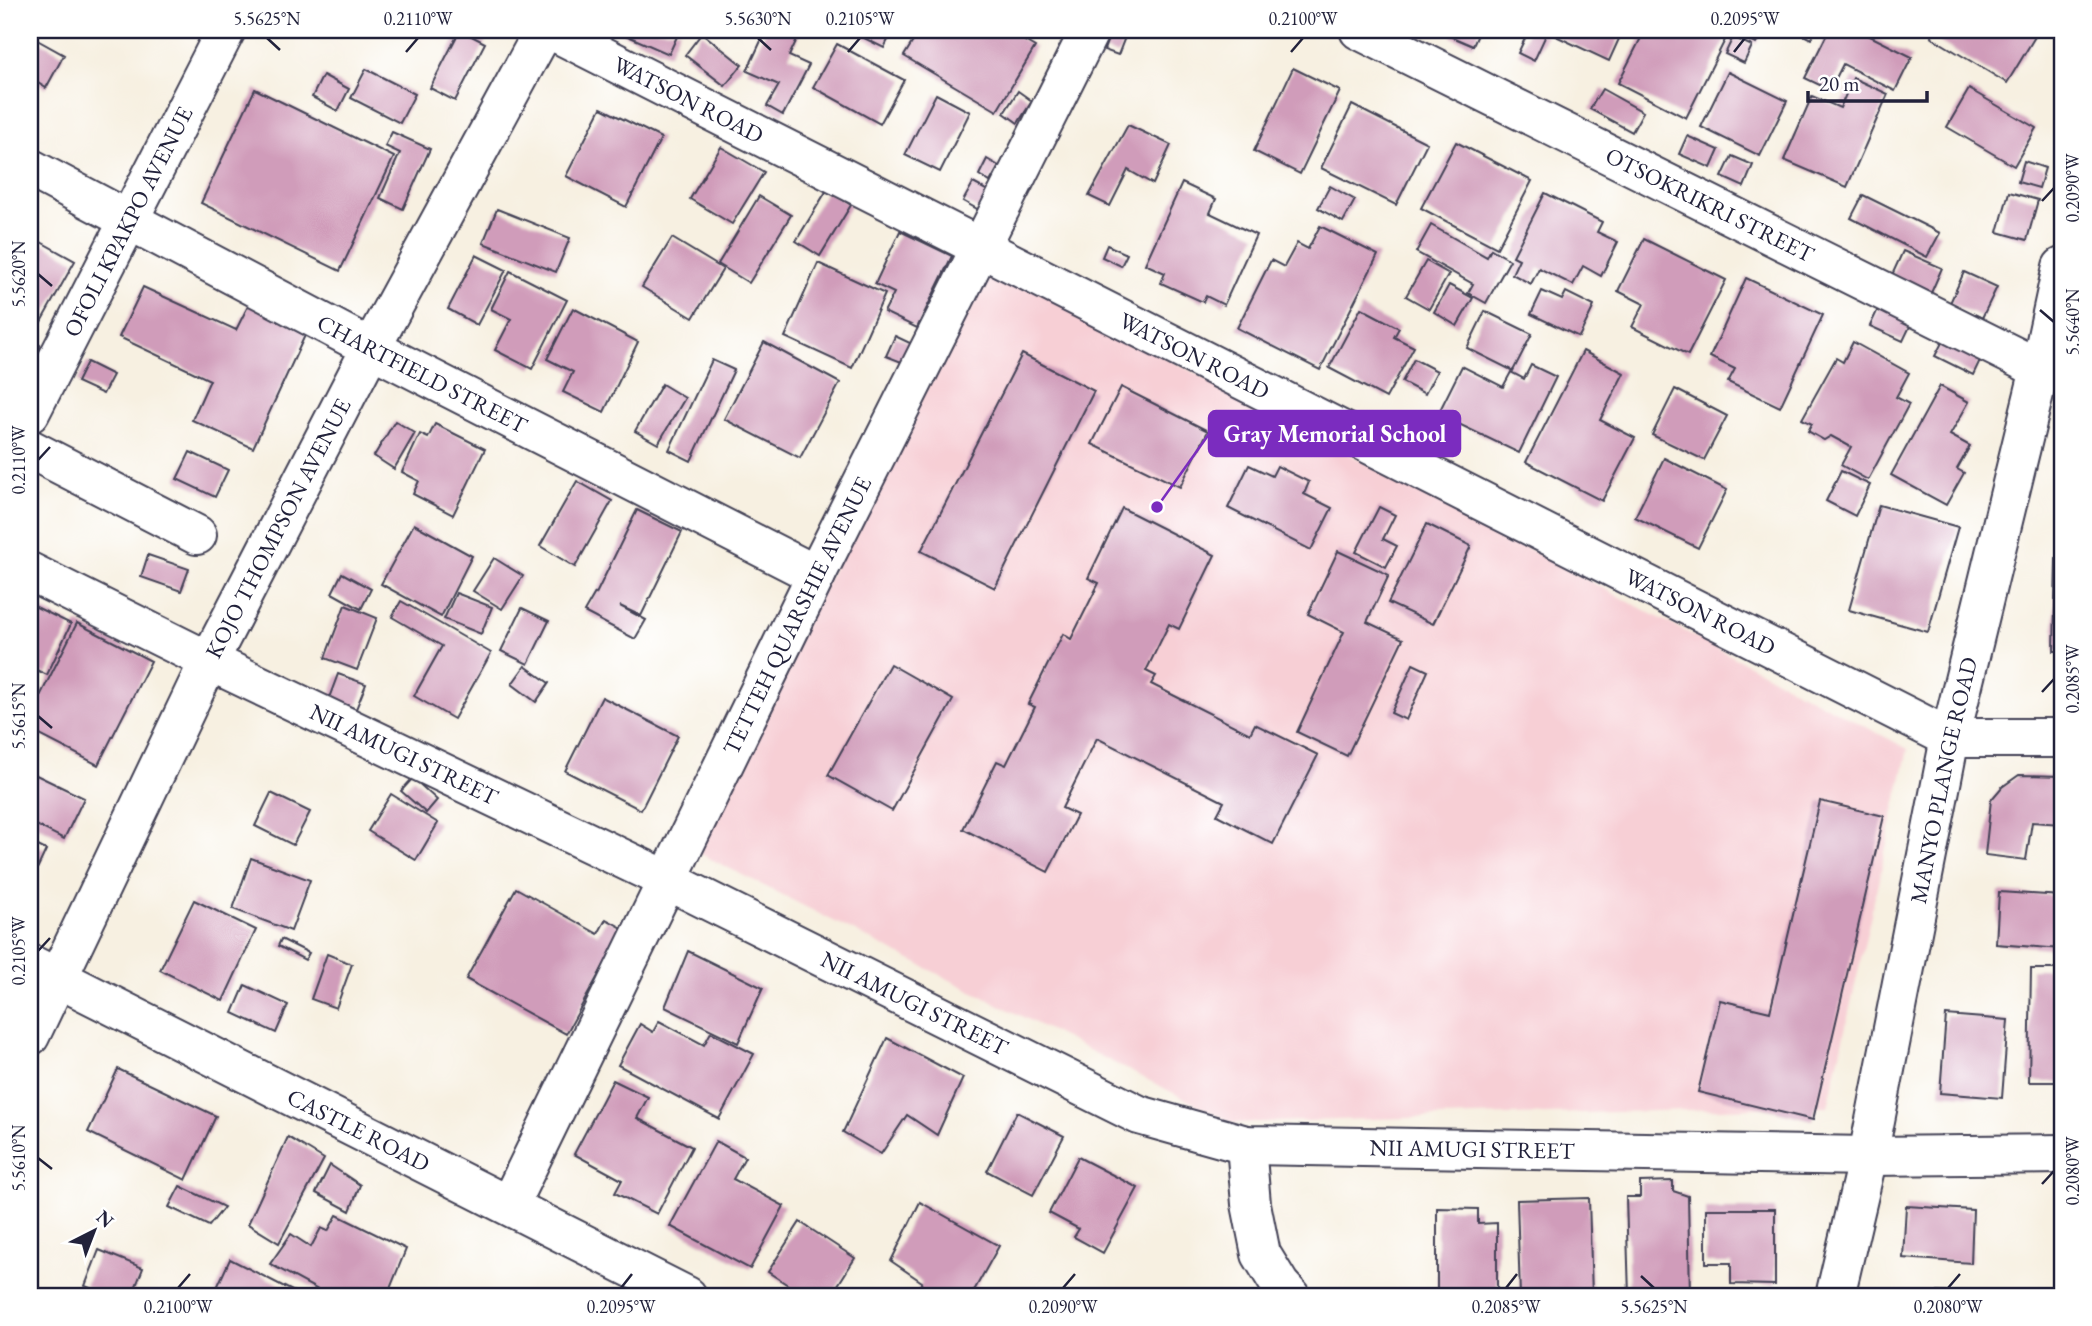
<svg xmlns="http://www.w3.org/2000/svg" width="2092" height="1326" font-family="'EB Garamond',serif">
  <rect width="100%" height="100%" fill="#fff"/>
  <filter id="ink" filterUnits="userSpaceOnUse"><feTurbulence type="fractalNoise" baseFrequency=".0143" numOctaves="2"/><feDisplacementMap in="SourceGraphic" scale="14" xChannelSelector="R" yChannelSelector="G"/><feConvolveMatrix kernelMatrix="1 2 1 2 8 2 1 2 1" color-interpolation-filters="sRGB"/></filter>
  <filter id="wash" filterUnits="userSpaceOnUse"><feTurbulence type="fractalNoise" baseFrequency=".00686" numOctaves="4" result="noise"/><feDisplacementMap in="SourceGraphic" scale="28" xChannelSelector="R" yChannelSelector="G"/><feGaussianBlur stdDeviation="1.57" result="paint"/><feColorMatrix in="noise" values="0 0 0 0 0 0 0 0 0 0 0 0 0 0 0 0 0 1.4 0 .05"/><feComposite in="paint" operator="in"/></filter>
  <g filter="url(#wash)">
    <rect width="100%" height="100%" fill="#f7f0e1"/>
    <polygon fill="#f7cfd5" points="990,265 1908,749 1828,1106 1233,1123 689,848"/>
    <g id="blocks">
      <g fill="#d09cba">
        <polygon points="460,30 485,43 455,101 430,88"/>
        <polygon points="614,30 680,30 669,54"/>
        <polygon points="766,30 787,30 799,35 789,56 809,65 783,115 767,106 779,85 747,71"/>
        <polygon points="848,30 893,30 884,48"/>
        <polygon points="920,30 943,30 950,34 952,30 1006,30 1035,47 997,111 904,56"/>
        <polygon points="1455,30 1480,30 1473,46 1452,37"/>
        <polygon points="1529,30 1546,35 1534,61 1518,53"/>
        <polygon points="1543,30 1623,30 1609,61"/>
        <polygon points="1645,30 1730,30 1686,118 1618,83"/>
        <polygon points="1734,30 1764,30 1756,44 1733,32"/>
        <polygon points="1793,30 1816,30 1811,39"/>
        <polygon points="1829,30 1858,30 1912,57 1895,91 1843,64 1830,90 1805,78"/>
        <polygon points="1935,30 2039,30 2007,83 1931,37"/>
        <polygon points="1111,31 1125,37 1118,55 1104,50"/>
        <polygon points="702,33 742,65 725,86 685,55"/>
        <polygon points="30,36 64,55 46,88 30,78"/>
        <polygon points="1733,37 1752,46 1744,63 1725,54"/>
        <polygon points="837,44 904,80 880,124 813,87"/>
        <polygon points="1293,68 1340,91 1300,174 1254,151"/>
        <polygon points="366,69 415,94 400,123 351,98"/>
        <polygon points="1728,72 1787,101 1760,156 1701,127"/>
        <polygon points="323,75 349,89 338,111 312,97"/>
        <polygon points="1853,78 1888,94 1847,187 1784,160 1812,96 1840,108"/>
        <polygon points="255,89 394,157 340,271 201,203"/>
        <polygon points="1602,89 1643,112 1632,132 1590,109"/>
        <polygon points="1969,89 2036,128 2014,166 1947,127"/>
        <polygon points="1018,91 1032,101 1018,123 1004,113"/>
        <polygon points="936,94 970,112 940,172 905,155"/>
        <polygon points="1352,105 1427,143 1396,205 1321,168"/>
        <polygon points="601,108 661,138 626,207 566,176"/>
        <polygon points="30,111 39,118 30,132"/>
        <polygon points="1128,125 1171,145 1153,184 1128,170 1110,206 1089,196"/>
        <polygon points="392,132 430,149 403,209 380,198 400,153 385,146"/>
        <polygon points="1687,136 1719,150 1711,168 1679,154"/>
        <polygon points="1456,142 1532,181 1497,248 1421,208"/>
        <polygon points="721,147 764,172 732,224 690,199"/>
        <polygon points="1732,156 1753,165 1744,187 1722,177"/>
        <polygon points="987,159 999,166 990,182 979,175"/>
        <polygon points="2024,161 2045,168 2039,188 2018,182"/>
        <polygon points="973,183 990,192 979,210 963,201"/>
        <polygon points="1182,183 1216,199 1210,213 1256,235 1224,305 1206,296 1203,302 1161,283 1165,273 1145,264"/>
        <polygon points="1330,186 1355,200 1343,222 1318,208"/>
        <polygon points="827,190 851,205 820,256 796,241"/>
        <polygon points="2009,192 2038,200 2027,240 1998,232"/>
        <polygon points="1545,193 1602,222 1597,232 1618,242 1601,276 1583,266 1573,285 1539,268 1531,284 1512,274 1519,259 1513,256"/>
        <polygon points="1863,195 1940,233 1927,257 1851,218"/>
        <polygon points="759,196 791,215 749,283 718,264"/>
        <polygon points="497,209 570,238 556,272 483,243"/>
        <polygon points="1431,225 1487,257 1491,249 1510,260 1486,303 1468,293 1473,284 1416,252"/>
        <polygon points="1320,226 1378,255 1320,370 1237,328 1271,260 1284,267 1297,243 1308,249"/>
        <polygon points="900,231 952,256 917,328 884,312 894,293 875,284"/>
        <polygon points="30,236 75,261 37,329 30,325"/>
        <polygon points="672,238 723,269 693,318 642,287"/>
        <polygon points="1644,239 1726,280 1688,355 1632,327 1644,304 1618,291"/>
        <polygon points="1107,245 1127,254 1121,266 1102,257"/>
        <polygon points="1903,251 1942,268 1931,293 1892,275"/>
        <polygon points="476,255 506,270 477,325 448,309"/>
        <polygon points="1426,261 1449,274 1429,309 1406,296"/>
        <polygon points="818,263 885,294 852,368 785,337"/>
        <polygon points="510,271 567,300 532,369 495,350 511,319 491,309"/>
        <polygon points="1964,272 1997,287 1982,318 1950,303"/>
        <polygon points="1746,278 1823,315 1780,407 1728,382 1735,369 1710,357"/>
        <polygon points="1449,285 1473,298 1457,326 1434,312"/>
        <polygon points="143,287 236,330 249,304 307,331 253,448 192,420 210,380 119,337"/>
        <polygon points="1542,291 1562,300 1566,292 1594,306 1579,337 1531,314"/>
        <polygon points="1880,305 1913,320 1903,341 1870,326"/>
        <polygon points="573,308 638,342 604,412 563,392 573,372 547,359"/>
        <polygon points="1361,308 1399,328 1394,337 1414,347 1386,398 1329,368"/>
        <polygon points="1485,311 1532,334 1513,371 1467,348"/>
        <polygon points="1946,335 1983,354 1973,375 1935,356"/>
        <polygon points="895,336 912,344 904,363 886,356"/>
        <polygon points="30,339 40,345 30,364"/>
        <polygon points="764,342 840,383 800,458 724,419"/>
        <polygon points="1853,342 1909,373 1896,397 1909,404 1868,480 1841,465 1851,447 1831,436 1824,440 1808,431 1812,424 1802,419 1836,358 1843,362"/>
        <polygon points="1583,351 1624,373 1600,420 1635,438 1602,501 1526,462"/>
        <polygon points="1022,354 1094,391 995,588 921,551"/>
        <polygon points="1414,359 1437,371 1425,394 1402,382"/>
        <polygon points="712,360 734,370 691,461 669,450"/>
        <polygon points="87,362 113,375 103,394 77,382"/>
        <polygon points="1531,365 1556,377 1519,453 1438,414 1462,366 1503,387 1511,372 1524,379"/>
        <polygon points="662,384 685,398 658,444 635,431"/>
        <polygon points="1940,386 1969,402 1950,435 1970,446 1957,469 1964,473 1946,505 1891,475"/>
        <polygon points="1121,387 1208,431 1180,487 1092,444"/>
        <polygon points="1675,389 1727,416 1704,460 1652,435"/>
        <polygon points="395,421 415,433 394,469 374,456"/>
        <polygon points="435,424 485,449 453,515 413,494 419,481 402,472 420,434 428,438"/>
        <polygon points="190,452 228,470 215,497 177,479"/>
        <polygon points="1664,458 1727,490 1698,548 1635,517"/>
        <polygon points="1249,465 1272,476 1277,466 1309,482 1304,494 1332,508 1311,550 1228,508"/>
        <polygon points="1841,471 1870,485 1855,516 1826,501"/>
        <polygon points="577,481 612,501 575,567 540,546"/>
        <polygon points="1879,505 1958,527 1928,632 1849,610"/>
        <polygon points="1379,507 1395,515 1383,539 1397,546 1386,567 1356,552"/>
        <polygon points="1122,508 1215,555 1179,629 1169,624 1146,671 1156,676 1151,684 1250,734 1255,724 1318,755 1273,844 1217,815 1224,802 1097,738 1062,808 1077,815 1048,872 963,829 997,761 1006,765 1035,707 1028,704 1063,634 1071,639 1099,583 1088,578"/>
        <polygon points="637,510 682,532 641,616 620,606 646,620 635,639 584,612 595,593 596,594"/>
        <polygon points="414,524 472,556 441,617 381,584"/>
        <polygon points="1427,524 1471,546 1433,624 1388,603"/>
        <polygon points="1338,551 1389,575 1367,622 1403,639 1347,756 1297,732 1344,632 1308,614"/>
        <polygon points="148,555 189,569 181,591 141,577"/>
        <polygon points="494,558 523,576 502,609 473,591"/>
        <polygon points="2056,558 2062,558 2062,651 2054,651"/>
        <polygon points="342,573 371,589 361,609 332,593"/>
        <polygon points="456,593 492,607 481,634 444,619"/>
        <polygon points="401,601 491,653 454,719 414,696 442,646 392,617"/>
        <polygon points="30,604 71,624 47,675 30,667"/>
        <polygon points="345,605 377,618 357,670 325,658"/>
        <polygon points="522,608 549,621 528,664 501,651"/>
        <polygon points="77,623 151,661 98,765 30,730 30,716"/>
        <polygon points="890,664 953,700 892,811 828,775"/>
        <polygon points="1413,664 1428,671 1406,720 1391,713"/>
        <polygon points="525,666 549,683 536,702 512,684"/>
        <polygon points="338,674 366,684 356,709 329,698"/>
        <polygon points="602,697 678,736 641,810 565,771"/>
        <polygon points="30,772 84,798 64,839 30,822"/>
        <polygon points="2019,775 2062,776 2062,824 2032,822 2026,860 1985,855 1991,800 2002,787"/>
        <polygon points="413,778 437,800 426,813 401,791"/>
        <polygon points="271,793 310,812 293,845 255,826"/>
        <polygon points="391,794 438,823 416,860 368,831"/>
        <polygon points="1820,801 1884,816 1813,1120 1698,1092 1720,1000 1770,1012"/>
        <polygon points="30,842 46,850 30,884"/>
        <polygon points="251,858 310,880 291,931 233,909"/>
        <polygon points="516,888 598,934 606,919 624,929 566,1034 466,979"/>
        <polygon points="1999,892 2062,896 2062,949 1996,944"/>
        <polygon points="194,900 256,930 223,1001 160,970"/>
        <polygon points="281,939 309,953 305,960 278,946"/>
        <polygon points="688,951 763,988 738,1043 665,1007"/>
        <polygon points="327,954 352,964 336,1008 311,999"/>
        <polygon points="2031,969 2062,969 2062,1082 2029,1082"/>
        <polygon points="245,985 288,1005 276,1033 233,1013"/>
        <polygon points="1946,1015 2008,1020 2002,1098 1940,1093"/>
        <polygon points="659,1021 704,1045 711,1032 754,1054 719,1119 618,1065 640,1024 653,1032"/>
        <polygon points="887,1038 963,1078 937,1135 907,1115 881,1154 843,1132"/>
        <polygon points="118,1069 216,1116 186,1180 88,1132"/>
        <polygon points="613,1080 648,1097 637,1118 692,1147 657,1214 615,1193 622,1180 574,1154"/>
        <polygon points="1017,1112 1064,1136 1033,1195 987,1171"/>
        <polygon points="288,1137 324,1159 279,1243 248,1224"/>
        <polygon points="716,1141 745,1157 733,1179 784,1206 750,1269 670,1226"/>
        <polygon points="1078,1157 1138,1188 1103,1253 1074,1237 1079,1229 1049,1213"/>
        <polygon points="330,1165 360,1185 350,1211 316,1193"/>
        <polygon points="1673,1181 1673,1191 1688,1196 1690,1296 1629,1296 1626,1197 1640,1197 1640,1182"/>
        <polygon points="180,1186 224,1207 209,1226 169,1207"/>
        <polygon points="1589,1198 1592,1296 1520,1296 1517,1200"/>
        <polygon points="920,1202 999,1246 971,1296 915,1296 922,1282 891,1261"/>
        <polygon points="1906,1206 1973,1210 1971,1263 1903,1258"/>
        <polygon points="1437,1208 1478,1209 1478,1224 1497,1223 1497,1296 1437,1296"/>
        <polygon points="1706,1209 1775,1209 1775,1285 1731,1284 1731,1263 1706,1263"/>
        <polygon points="337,1215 406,1249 387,1296 329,1296 270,1264 291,1234 311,1247 321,1228 328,1231"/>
        <polygon points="800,1222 855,1258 831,1296 805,1296 768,1272"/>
        <polygon points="99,1250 143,1268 132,1296 111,1296 85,1286"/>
        <polygon points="230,1259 302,1296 224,1296 215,1292"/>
        <polygon points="1933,1292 1975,1294 1975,1296 1933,1296"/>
      </g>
    </g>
  </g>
  <g filter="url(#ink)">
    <use href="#blocks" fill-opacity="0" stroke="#424154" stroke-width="2"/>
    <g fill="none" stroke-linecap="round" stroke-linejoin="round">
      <g stroke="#424154" stroke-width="42">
        <g id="minor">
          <path id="s1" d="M551 30 1950 738H2062"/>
          <path id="s2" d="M1359 30 2040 369H2062"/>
          <path id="s3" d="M30 168 371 348 816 575"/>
          <path id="s4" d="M30 413 226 30"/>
          <polyline points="30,449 197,535"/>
          <path id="s5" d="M30 572 209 661 667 880 1139 1115 1246 1145 1868 1156 2062 1154"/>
          <polyline points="1246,1145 1251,1204 1261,1254 1280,1285 1290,1296"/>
          <path id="s6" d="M509 1205 816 575 1090 30"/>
          <path id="s7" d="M1835 1296 1868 1156 1950 738 2040 369 2062 267"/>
        </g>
      </g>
      <g stroke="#424154" stroke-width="42">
        <g id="major">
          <path id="s8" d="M30 964 687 1296"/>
          <path id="s9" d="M30 1036 209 661 371 348 544 30"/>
        </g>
      </g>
      <use href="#minor" stroke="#fff" stroke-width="38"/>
      <use href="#major" stroke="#fff" stroke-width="38"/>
    </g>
  </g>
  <path fill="none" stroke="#22223b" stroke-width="2.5" d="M267 38 280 50M758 38 771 50M406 52 418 38M848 52 860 38M1291 52 1303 38M1734 52 1745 38M2042 201 2054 188M38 274 52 286M2040 310 2054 322M38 460 50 447M2042 692 2054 679M38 716 52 728M38 951 50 938M38 1158 52 1169M2042 1184 2054 1171M1641 1276 1654 1288M178 1288 190 1274M621 1288 632 1274M1063 1288 1075 1274M1506 1288 1517 1274M1948 1288 1960 1274"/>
  <g text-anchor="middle" stroke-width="5" stroke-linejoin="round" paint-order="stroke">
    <g font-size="23" fill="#22223b" stroke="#fff">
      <text dy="8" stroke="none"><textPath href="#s1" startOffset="154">WATSON ROAD</textPath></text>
      <text dy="8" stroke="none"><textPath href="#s2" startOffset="392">OTSOKRIKRI STREET</textPath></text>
      <text dy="8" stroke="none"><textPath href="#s4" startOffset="215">OFOLI KPAKPO AVENUE</textPath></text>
      <text dy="8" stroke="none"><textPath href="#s1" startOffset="721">WATSON ROAD</textPath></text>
      <text dy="8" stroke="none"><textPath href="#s3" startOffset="443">CHARTFIELD STREET</textPath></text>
      <text dy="8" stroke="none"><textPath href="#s9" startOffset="565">KOJO THOMPSON AVENUE</textPath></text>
      <text dy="8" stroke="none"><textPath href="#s1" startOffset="1288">WATSON ROAD</textPath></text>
      <text dy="8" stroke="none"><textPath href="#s6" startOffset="656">TETTEH QUARSHIE AVENUE</textPath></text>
      <text dy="8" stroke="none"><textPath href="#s5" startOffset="416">NII AMUGI STREET</textPath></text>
      <text dy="8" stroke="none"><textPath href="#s7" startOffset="527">MANYO PLANGE ROAD</textPath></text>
      <text dy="8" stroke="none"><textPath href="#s5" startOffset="984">NII AMUGI STREET</textPath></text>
      <text dy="8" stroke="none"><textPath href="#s8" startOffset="368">CASTLE ROAD</textPath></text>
      <text dy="8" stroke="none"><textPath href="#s5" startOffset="1572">NII AMUGI STREET</textPath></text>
    </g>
  </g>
  <path fill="none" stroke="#7b2cbf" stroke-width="2.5" d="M1157 507L1209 434"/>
  <circle fill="#7b2cbf" stroke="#fff" stroke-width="2.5" cx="1157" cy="507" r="7"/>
  <rect fill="#7b2cbf" stroke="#7b2cbf" stroke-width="2.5" x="1209" y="411" width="251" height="45" rx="7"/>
  <g font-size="24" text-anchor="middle" font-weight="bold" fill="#fff">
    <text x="1335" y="442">Gray Memorial School</text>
  </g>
  <rect width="2092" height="1326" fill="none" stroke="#fff" stroke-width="77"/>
  <g transform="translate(94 1231) rotate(42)" stroke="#ffffff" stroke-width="5" paint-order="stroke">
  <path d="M0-5L12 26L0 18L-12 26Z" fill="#22223b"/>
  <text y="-10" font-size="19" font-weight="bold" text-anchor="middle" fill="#22223b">N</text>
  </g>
  <path d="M1808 91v10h119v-10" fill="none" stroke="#22223b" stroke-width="3.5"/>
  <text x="1819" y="91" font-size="21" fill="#22223b" stroke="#ffffff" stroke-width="5" paint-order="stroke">20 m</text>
  <rect x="38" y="38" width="2016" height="1250" fill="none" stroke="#22223b" stroke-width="2.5"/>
  <g font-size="18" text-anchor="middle" fill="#22223b">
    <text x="267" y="25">5.5625°N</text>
    <text x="418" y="25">0.2110°W</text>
    <text x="758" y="25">5.5630°N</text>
    <text x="860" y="25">0.2105°W</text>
    <text x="1303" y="25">0.2100°W</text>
    <text x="1745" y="25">0.2095°W</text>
    <text transform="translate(2073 188) rotate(-90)" y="6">0.2090°W</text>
    <text transform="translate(19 274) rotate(-90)" y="6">5.5620°N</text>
    <text transform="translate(2073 322) rotate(-90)" y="6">5.5640°N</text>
    <text transform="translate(19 460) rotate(-90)" y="6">0.2110°W</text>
    <text transform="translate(2073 679) rotate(-90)" y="6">0.2085°W</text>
    <text transform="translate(19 716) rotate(-90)" y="6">5.5615°N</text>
    <text transform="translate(19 951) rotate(-90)" y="6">0.2105°W</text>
    <text transform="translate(19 1158) rotate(-90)" y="6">5.5610°N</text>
    <text transform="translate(2073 1171) rotate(-90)" y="6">0.2080°W</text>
    <text x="178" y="1313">0.2100°W</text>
    <text x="621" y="1313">0.2095°W</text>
    <text x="1063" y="1313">0.2090°W</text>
    <text x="1506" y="1313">0.2085°W</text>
    <text x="1654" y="1313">5.5625°N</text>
    <text x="1948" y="1313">0.2080°W</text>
  </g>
</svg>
